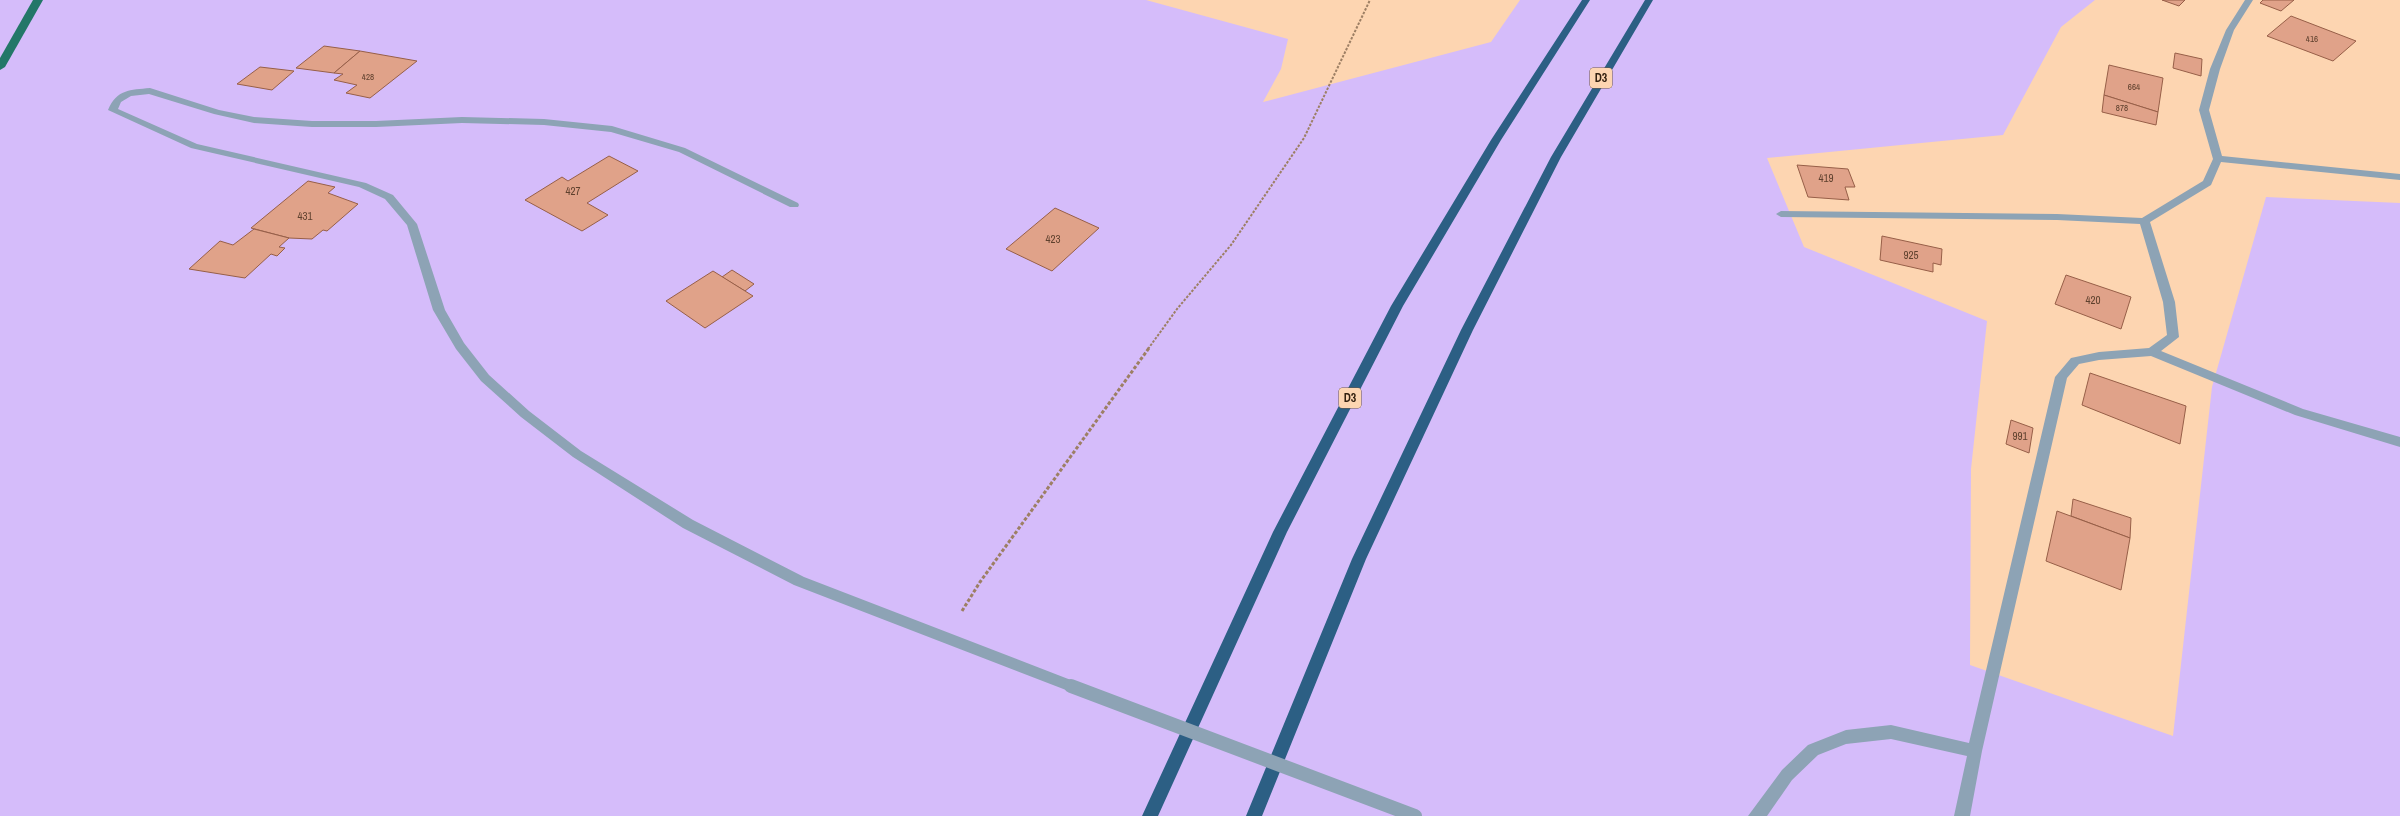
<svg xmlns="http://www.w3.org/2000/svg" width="2400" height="816" font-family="'Archivo Narrow',sans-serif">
  <rect width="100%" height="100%" fill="#fdd5b1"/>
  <polygon fill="#d5bcfa" points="0,0 1146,0 1288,39 1281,69 1263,102 1491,42 1520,0 2095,0 2061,27 2003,135 1767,158 1804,247 1987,321 1971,469 1970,665 2173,736 2212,387 2266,197 2400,203 2400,816 0,816"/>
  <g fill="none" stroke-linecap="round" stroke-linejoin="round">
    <polygon fill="#237768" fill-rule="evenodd" points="33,0 43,0 5,67 0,70 0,58"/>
  </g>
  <g fill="#e0a289" stroke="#975f48">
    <polygon points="2162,0 2185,0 2179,6"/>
    <polygon points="2263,0 2294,0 2281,11 2260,3"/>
    <polygon points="2291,16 2356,41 2333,61 2267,36"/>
    <polygon points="324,46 360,51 334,73 296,68"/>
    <polygon points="360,51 417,61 370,98 346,93 357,85 334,80 343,74 334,73"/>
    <polygon points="2175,53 2202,59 2201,76 2173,68"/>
    <polygon points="2109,65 2163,78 2158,112 2104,95"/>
    <polygon points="260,67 294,71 272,90 237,84"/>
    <polygon points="2104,95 2158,112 2156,125 2102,112"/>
    <polygon points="609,156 638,171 587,203 608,215 582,231 525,200 562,177 568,181"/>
    <polygon points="1797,165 1848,169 1855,187 1845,187 1849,200 1808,197"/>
    <polygon points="308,181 335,187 328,193 358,204 327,231 323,230 312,239 289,238 251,228"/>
    <polygon points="1055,208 1099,228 1052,271 1006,249"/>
    <polygon points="254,229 289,238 279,247 285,248 277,256 271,254 245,278 189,269 220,241 233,245"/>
    <polygon points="1882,236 1942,249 1941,265 1933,263 1933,272 1880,260"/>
    <polygon points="732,270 754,284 745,291 722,277"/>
    <polygon points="713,271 753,296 705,328 666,301"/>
    <polygon points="2066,275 2131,297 2121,329 2055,304"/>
    <polygon points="2090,373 2186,406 2180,444 2082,405"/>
    <polygon points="2011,420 2033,428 2029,453 2006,444"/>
    <polygon points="2073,499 2131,518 2130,538 2071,516"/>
    <polygon points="2057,511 2130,538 2121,590 2046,561"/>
  </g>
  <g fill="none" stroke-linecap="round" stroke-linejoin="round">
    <polyline stroke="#9d7f64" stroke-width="2" stroke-dasharray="2.5 1.5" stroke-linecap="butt" points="1148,349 1177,309 1231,245 1304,138 1370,0"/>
    <polyline stroke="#9d7f64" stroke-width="3" stroke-dasharray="3.5 2" stroke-linecap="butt" points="962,611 980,582 1149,348"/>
    <g fill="#8da3b5" fill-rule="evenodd">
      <polygon points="2245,0 2253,0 2234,30 2220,69 2209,110 2222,156 2400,174 2400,180 2221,162 2211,185 2150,222 2175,302 2179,337 2161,351 2303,409 2400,437 2400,447 2295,415 2151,356 2099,360 2079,364 2067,378 1982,751 1970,816 1954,816 1967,756 1891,739 1846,744 1818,755 1792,780 1767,816 1748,816 1782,770 1808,745 1846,730 1891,725 1969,743 2055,377 2071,358 2099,352 2149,348 2167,335 2163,302 2140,224 2057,220 1781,217 1776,214 1781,211 2057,214 2142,218 2203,181 2213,159 2199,110 2210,69 2226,30"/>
      <path d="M150 88 219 110 254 117 312 121H376L462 117 544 119 612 126 685 148 798 203 799 205 798 207H790L679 152 611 132 544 125 462 123 376 127H312L254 123 214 114 149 94 131 96 121 102 118 109 197 144 366 183 393 195 417 224 445 310 464 343 489 375 529 411 581 451 693 520 804 577 1076 682 1078 686 1076 690 1071 692 1066 690 794 585 683 528 573 457 521 417 481 381 456 349 433 310 407 225 385 199 359 187 191 148 108 110C117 89 130 90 150 88Z"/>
    </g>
    <g fill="#2c5f84" fill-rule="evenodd">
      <polygon points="1582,0 1590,0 1501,140 1403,306 1287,532 1158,816 1142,816 1273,532 1391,306 1491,140"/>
      <polygon points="1645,0 1653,0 1561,157 1473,330 1366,559 1262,816 1246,816 1352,559 1461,330 1551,157"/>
    </g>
    <polyline stroke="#8da3b5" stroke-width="14" points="1071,686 1415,816"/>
  </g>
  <g text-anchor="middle" stroke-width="4" stroke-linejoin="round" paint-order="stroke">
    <g font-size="9" fill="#5f412e">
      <text x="2312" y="42">416</text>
      <text x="368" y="80">428</text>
      <text x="2134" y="90">664</text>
      <text x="2122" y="111">878</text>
    </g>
    <g font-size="11" fill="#5f412e">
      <text x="1826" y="182">419</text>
      <text x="573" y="195">427</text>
      <text x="305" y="220">431</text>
      <text x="1053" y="243">423</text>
      <text x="1911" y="259">925</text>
      <text x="2093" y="304">420</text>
      <text x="2020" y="440">991</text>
    </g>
    <g fill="#fdd5b1" stroke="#705740" stroke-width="1">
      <rect x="1590" y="68" width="22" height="20" rx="3"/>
      <rect x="1339" y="388" width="22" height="20" rx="3"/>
    </g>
    <g font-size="12" font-weight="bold" fill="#342110">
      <text x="1601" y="82">D3</text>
      <text x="1350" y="402">D3</text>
    </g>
  </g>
</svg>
